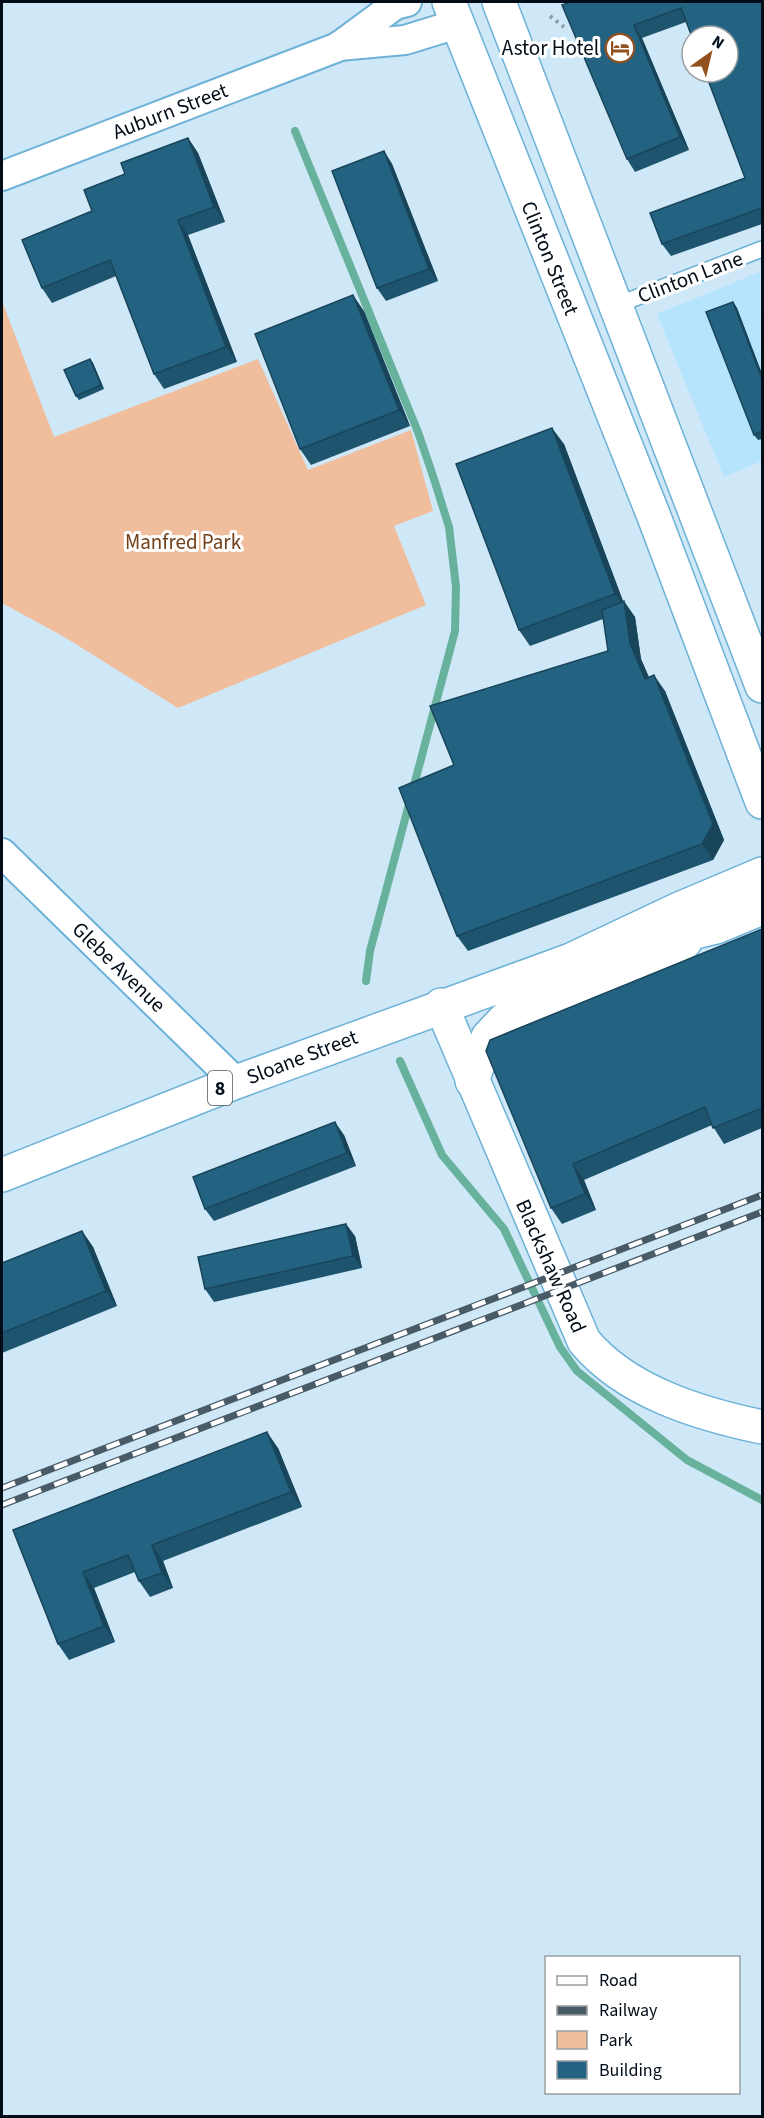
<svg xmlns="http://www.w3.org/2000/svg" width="764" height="2118" font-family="'Source Sans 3',sans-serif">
  <rect width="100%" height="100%" fill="#cee8f8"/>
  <polygon fill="#b6e3fd" points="760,272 762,461 724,477 657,314"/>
  <polygon fill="#f1be9d" points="2,301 54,437 258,359 308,470 411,430 433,511 394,526 426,605 178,708 66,638 2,603"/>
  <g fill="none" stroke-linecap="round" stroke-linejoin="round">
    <g stroke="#67b19d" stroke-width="8">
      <polyline points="295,131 418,432 434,479 449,527 456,587 455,631 370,951 366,981"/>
      <polyline points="400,1061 442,1155 504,1229 560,1347 577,1371 687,1460 762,1500"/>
    </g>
    <g stroke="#6db1d7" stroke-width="18">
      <polyline id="lane" points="617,305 762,249"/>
    </g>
    <g stroke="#6db1d7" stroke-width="32">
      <g id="street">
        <polyline points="339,46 405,40 457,24"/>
        <polyline points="2,176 338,47 395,5 407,2"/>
        <polyline points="2,853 236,1082"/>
      </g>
    </g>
    <g stroke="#6db1d7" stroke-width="36">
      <g id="secondary">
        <path d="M441 1005 584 1341C626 1392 700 1414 762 1427"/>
        <polyline points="472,1081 488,1037 506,1018 613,976 685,942"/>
      </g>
    </g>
    <g stroke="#6db1d7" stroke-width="36">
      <g id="primary">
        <polyline points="449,2 653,514 762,802"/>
        <polyline points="499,2 762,686"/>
        <polyline points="624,949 716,927 762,908"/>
        <polyline points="2,1175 236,1082 571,960 679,909 762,874"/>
      </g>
    </g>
    <polyline stroke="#8aa0ae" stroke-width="4" stroke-dasharray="3 4.5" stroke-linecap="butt" points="550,16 564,27"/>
    <use href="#lane" stroke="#fff" stroke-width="15"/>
    <use href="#street" stroke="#fff" stroke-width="28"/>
    <use href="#secondary" stroke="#fff" stroke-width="33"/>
    <use href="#primary" stroke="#fff" stroke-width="33"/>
    <g stroke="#4a5b68" stroke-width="7">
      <g id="rail">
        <polyline points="2,1488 762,1195"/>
        <polyline points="2,1505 762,1212"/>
      </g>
    </g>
    <use href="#rail" stroke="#fff" stroke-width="4.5" stroke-dasharray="14" stroke-linecap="butt"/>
  </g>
  <g fill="#1f546f">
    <polygon points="762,2 762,224 671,256 662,244 745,178 686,22 642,38 689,150 635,172 627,159 562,5"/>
    <polygon points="188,138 198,153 225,222 188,235 237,362 164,389 154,374 116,276 52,303 42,288 92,211 125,174"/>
    <polygon points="384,151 392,164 438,281 386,301 377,288"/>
    <polygon points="733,302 737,308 762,374 762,439 758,440 754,435"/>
    <polygon points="364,311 410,426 311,465 300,449"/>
    <polygon points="90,359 93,363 104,389 79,400 76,396"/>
    <polygon points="564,444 623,602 635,617 641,659 649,677 665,691 724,840 713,860 468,951 457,936 454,765 608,651 603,619 530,646 519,630"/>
    <polygon points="762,929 762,1128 724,1144 712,1125 584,1180 596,1210 562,1224 551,1208 486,1051"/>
    <polygon points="344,1135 356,1166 214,1221 205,1209"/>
    <polygon points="82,1231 93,1247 117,1306 2,1353 2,1263"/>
    <polygon points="355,1236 362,1268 214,1302 205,1289"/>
    <polygon points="278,1448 302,1507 163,1561 173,1588 150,1597 139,1581 135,1572 94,1588 115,1642 69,1660 58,1644 13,1530"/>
  </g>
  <g fill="#19455a">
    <polygon points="634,25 642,38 689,150 680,137"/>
    <polygon points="188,138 198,153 225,222 214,207"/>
    <polygon points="384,151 392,164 438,281 429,269"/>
    <polygon points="178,220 188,235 237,362 226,347"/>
    <polygon points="353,295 364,311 410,426 399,410"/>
    <polygon points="733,302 737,308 762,374 762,379"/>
    <polygon points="90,359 93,363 104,389 101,385"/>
    <polygon points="552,428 564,444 625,606 624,601 635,617 641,659 656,695 645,679 630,643 625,608 615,594"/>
    <polygon points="654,675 665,691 724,840 713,860 702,844"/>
    <polygon points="335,1122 344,1135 356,1166 347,1153"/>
    <polygon points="573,1164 584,1180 596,1210 585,1194"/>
    <polygon points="346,1224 355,1236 362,1268 353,1256"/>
    <polygon points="82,1231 93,1247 117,1306 106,1291"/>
    <polygon points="267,1432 278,1448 302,1507 291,1492"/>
    <polygon points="152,1545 163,1561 173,1588 162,1573"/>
    <polygon points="83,1572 94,1588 115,1642 104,1626"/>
  </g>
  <g fill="#246281" stroke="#19455a" stroke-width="1.5">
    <polygon points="570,2 762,2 762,208 662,244 650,213 745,178 705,72 728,72 728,36 692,36 692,37 681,8 634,25 680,137 627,159 562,5"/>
    <polygon points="188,138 214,207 178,220 226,347 154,374 110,260 42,288 22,240 92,211 84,190 125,174 121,163"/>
    <polygon points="384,151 429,269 377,288 332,171"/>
    <polygon points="353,295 399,410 300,449 255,334"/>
    <polygon points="733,302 762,379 762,431 754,435 706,312"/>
    <polygon points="90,359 101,385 76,396 64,370"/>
    <polygon points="552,428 615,594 519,630 456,464"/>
    <polygon points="624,601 630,643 645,679 654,675 713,824 702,844 457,936 399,788 454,765 430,706 608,651 602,610"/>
    <polygon points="762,929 762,1108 713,1128 705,1107 573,1164 585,1194 551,1208 486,1051 490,1040"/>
    <polygon points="335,1122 347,1153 205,1209 193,1177"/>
    <polygon points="346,1224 353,1256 205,1289 198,1257"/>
    <polygon points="82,1231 106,1291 2,1333 2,1263"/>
    <polygon points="267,1432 291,1492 152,1545 162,1573 139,1581 128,1555 83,1572 104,1626 58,1644 13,1530"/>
  </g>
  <defs>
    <g id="hotel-ring" transform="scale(1.5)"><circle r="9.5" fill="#fff" stroke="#92511e" stroke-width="1.5"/><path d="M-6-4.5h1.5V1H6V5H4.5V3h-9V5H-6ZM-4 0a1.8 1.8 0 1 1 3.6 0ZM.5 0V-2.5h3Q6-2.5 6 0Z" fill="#92511e"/></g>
  </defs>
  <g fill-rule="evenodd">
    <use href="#hotel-ring" x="620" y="48"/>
  </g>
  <g text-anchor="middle" stroke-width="6" stroke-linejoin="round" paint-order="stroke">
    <rect fill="#fff" stroke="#4c565d" stroke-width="1.5" x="208" y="1071" width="24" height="34" rx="4.5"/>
    <g font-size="20" font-weight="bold" fill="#000d18">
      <text x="220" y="1095">8</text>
    </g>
    <g font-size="21" fill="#000d18" stroke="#fff" text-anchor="end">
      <text x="599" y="55">Astor Hotel</text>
    </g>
    <g font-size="21" fill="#000d18" stroke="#fff">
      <text transform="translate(170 111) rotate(-21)" y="7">Auburn Street</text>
      <text transform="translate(550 258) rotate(68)" y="7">Clinton Street</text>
      <text transform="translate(690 277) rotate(-21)" y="7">Clinton Lane</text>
      <text transform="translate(119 967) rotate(44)" y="7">Glebe Avenue</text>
      <text transform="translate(302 1057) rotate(-21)" y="7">Sloane Street</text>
      <text transform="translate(551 1266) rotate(66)" y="7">Blackshaw Road</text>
    </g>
    <g font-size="21" fill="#734019" stroke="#fff">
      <text x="183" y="549">Manfred Park</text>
    </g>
  </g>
  <rect width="764" height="2118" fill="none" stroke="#000d18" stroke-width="6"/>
  <rect x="545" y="1956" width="195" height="138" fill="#ffffff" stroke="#999ea3" stroke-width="1.5"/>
  <rect x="557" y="1976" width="30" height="9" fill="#ffffff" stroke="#999ea3" stroke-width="1.5"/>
  <text x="599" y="1986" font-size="18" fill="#000d18">Road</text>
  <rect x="557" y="2006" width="30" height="9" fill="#4a5b68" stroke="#999ea3" stroke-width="1.5"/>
  <text x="599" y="2016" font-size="18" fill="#000d18">Railway</text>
  <rect x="557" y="2031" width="30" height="18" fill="#f1be9d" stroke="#999ea3" stroke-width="1.5"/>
  <text x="599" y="2046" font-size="18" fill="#000d18">Park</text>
  <rect x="557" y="2061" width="30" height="18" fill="#246281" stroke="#999ea3" stroke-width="1.5"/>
  <text x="599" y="2076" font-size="18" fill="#000d18">Building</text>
  <g transform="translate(710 54) rotate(34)"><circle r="28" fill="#ffffff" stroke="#999ea3" stroke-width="1.5"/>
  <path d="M0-4.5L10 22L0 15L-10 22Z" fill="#92511e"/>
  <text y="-9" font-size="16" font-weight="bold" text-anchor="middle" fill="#000d18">N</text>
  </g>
</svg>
